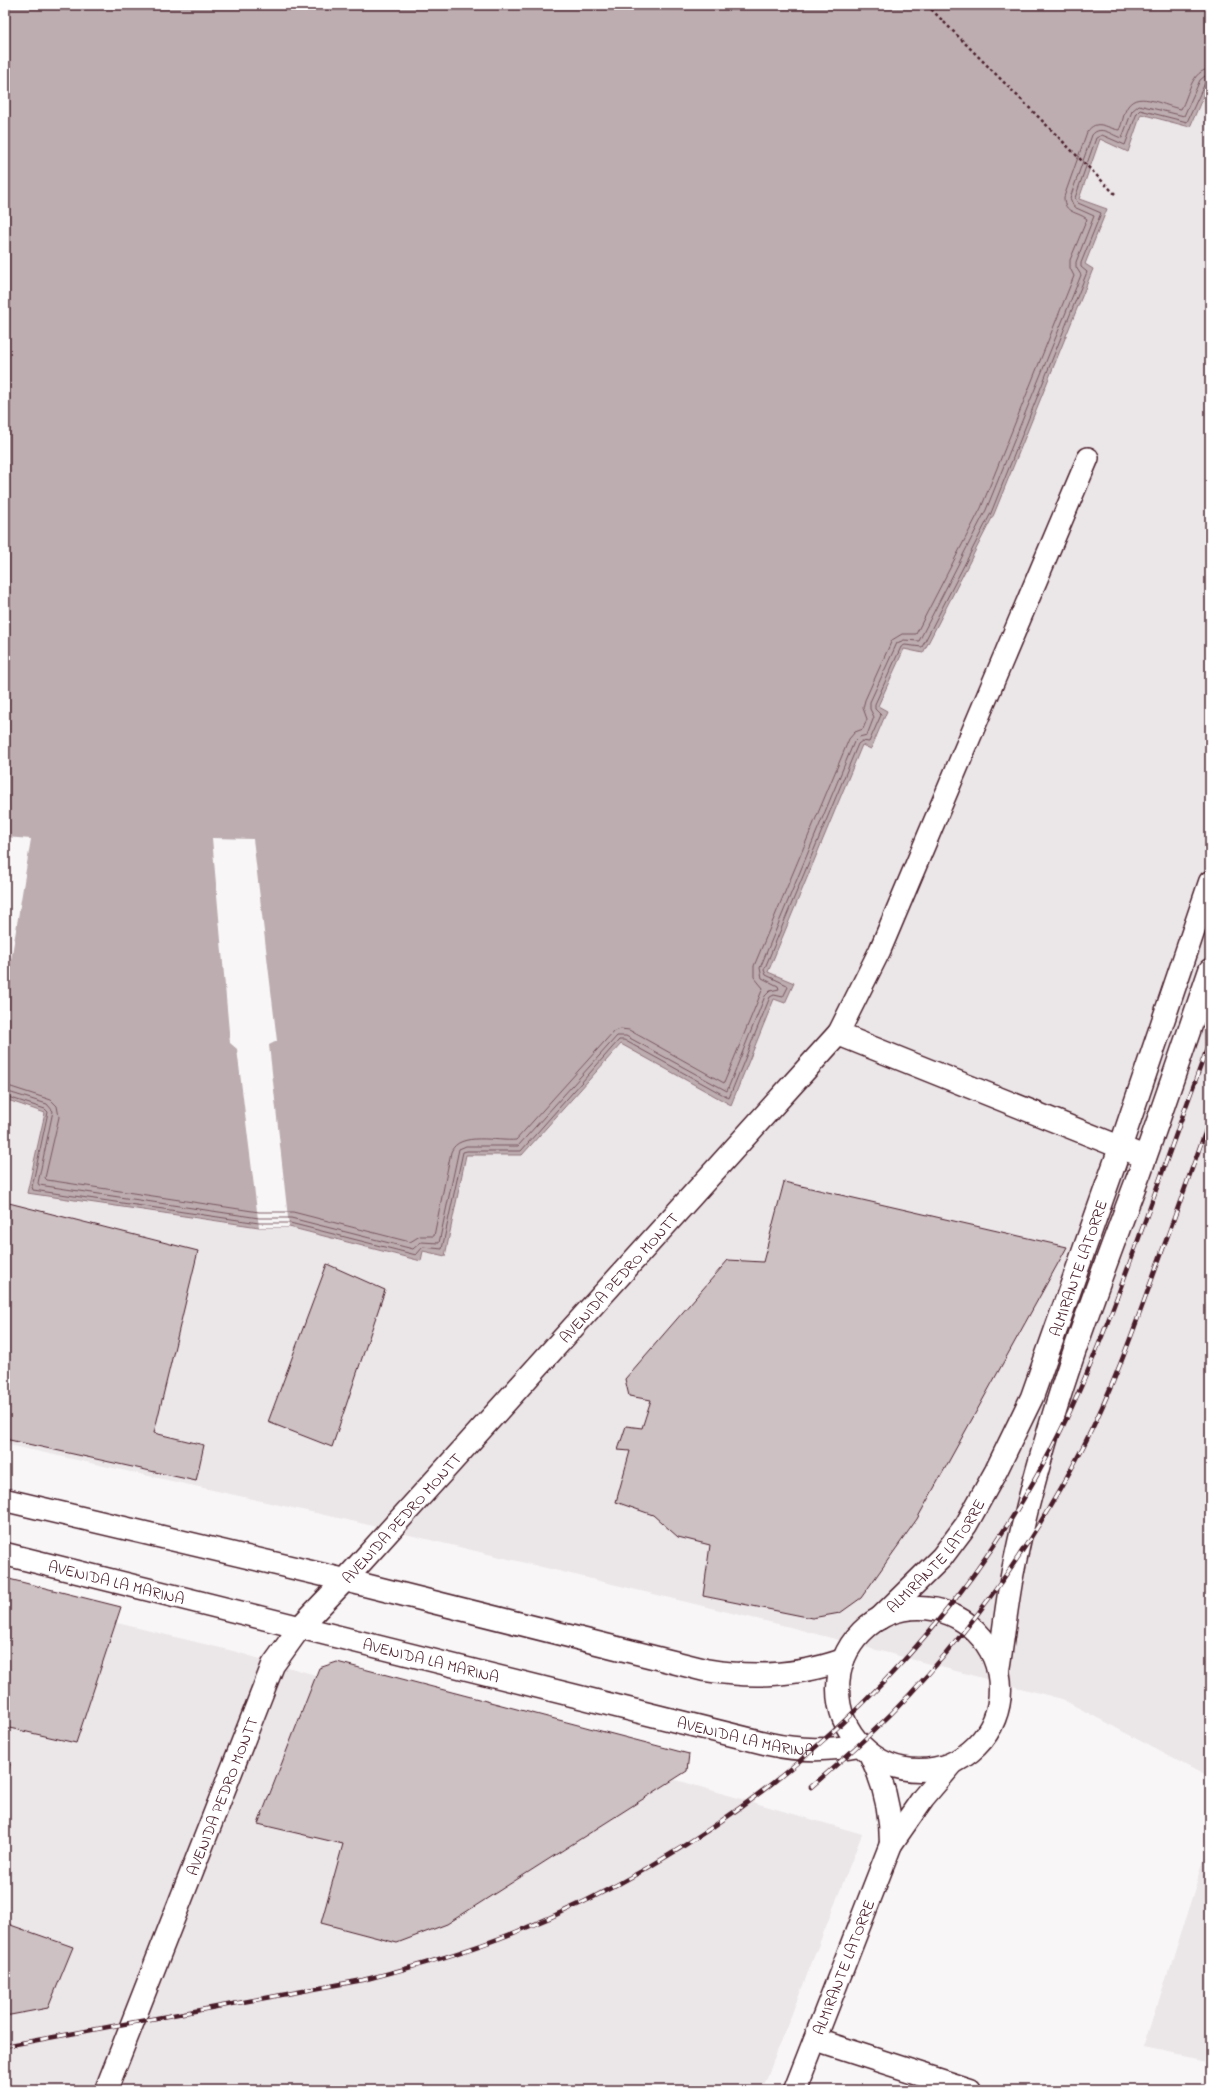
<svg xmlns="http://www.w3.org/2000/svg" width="1215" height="2095" font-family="'Indie Flower',sans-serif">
  <rect width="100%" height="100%" fill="#f8f6f7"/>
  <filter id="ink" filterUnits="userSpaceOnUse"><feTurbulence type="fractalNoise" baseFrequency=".025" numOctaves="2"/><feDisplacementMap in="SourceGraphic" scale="8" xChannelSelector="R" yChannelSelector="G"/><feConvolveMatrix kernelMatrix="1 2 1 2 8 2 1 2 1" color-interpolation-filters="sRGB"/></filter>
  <g filter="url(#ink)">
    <g fill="#ebe6e8">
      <polygon points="1210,80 1210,1778 1062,1699 790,1627 352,1521 5,1444 5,1099 45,1113 27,1192 259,1227 289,1227 421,1261 423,1251 445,1256 466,1155 522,1155 622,1043 731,1105 774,998 794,984 768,972 862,745 871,748 887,712 878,707 904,649 1092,269 1084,265 1107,209 1079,200 1100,139 1141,114 1190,127"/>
      <polygon points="5,1596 233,1651 862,1834 762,2090 5,2090"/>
      <polygon points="1210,1841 1210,2061 1144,2047"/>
    </g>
    <polygon fill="#bdadb0" stroke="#8f747b" points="5,5 1210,5 1210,80 1190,127 1141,114 1128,152 1100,139 1079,199 1107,209 1085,264 1093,269 994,514 923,653 904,649 878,706 887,711 871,749 862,745 768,972 794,983 785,1003 774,999 731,1105 621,1044 522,1155 466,1155 445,1256 423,1251 421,1261 289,1227 259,1227 27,1193 45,1113 5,1099"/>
    <g fill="#f8f6f7">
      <polygon points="5,837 31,839 5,997"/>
      <polygon points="212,838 253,839 277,1041 269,1045 289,1227 259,1227 237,1049 230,1043"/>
    </g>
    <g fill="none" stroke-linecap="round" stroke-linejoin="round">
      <g stroke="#785860" stroke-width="1">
        <path d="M5 1085 51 1100 57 1106 59 1117 45 1178 47 1180 259 1212H293L410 1242 420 1236H434L451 1152C459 1131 498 1142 516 1140L614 1031 621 1029 629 1030 724 1083 763 988 754 977V966L849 739 855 732 863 729 867 719 863 708 865 700 892 640 902 634H916L981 508 1074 276 1070 268V260L1087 219C1077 211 1064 214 1064 197L1087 132C1097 118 1106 128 1119 130 1123 123 1123 113 1128 106 1139 90 1166 107 1181 109 1189 95 1191 70 1210 69"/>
        <path d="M5 1091 47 1104 53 1111 38 1183 39 1185 259 1218H291L413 1249 421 1242 439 1243 459 1149 466 1146H518L617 1036H626L727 1091 765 996 770 991 779 989 778 986 762 978 760 968 854 742 859 737 867 735 874 717 870 709V702L897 643 904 640 919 641 986 510 1081 275 1076 267V262L1094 216 1074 207 1070 198 1092 135C1101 124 1112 136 1122 138L1132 111 1139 105 1184 116 1200 80 1205 76 1210 75"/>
        <polyline points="5,1096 45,1109 48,1112 32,1187 33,1190 259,1223 290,1223 416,1255 423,1247 442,1249 463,1152 467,1151 521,1151 619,1040 624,1040 729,1098 770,997 774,995 783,997 788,987 787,985 766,975 764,970 858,744 862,741 869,742 881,715 875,709 875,704 901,647 905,645 922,647 991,513 1087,272 1081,267 1081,263 1101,213 1078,203 1075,198 1096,138 1102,135 1125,145 1137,113 1140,110 1187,122 1205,83 1210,80"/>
      </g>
    </g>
    <g fill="#cdc1c4" stroke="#4a1f2b">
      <polygon points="784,1182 1067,1247 917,1519 861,1598 840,1613 812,1618 703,1596 710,1545 678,1537 653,1515 616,1502 630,1451 618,1450 626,1426 642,1428 651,1400 629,1396 625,1379 728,1260 763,1262"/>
      <polygon points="5,1202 198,1251 154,1433 204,1445 196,1481 5,1439"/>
      <polygon points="327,1264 385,1290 332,1447 268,1422"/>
      <polygon points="5,1578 121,1607 76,1743 5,1727"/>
      <polygon points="337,1662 689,1754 687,1771 447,1924 397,1943 321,1923 343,1844 258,1824 319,1668"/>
      <polygon points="5,1763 10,1764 5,1786"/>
      <polygon points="5,1923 73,1947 48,2008 5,2016"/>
    </g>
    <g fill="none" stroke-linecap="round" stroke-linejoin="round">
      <g stroke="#4a1f2b" stroke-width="24">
        <polyline id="lane" points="838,1034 880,950 1088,458"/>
      </g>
      <g stroke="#4a1f2b" stroke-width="25">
        <g id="street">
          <path id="s1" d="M345 1580 838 1034 1145 1157"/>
          <path id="s2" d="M880 1618 942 1557 966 1525 996 1471 1032 1397 1120 1148 1210 882"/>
          <path d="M998 1670C1004 1634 1007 1597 1015 1561 1043 1428 1092 1299 1140 1172 1164 1105 1187 1037 1210 970"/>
        </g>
      </g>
      <g stroke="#4a1f2b" stroke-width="25">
        <g id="secondary">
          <path d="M5 1500 345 1580 705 1670C752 1678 798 1676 843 1660"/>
          <path id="s3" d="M5 1554 769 1744C800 1751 827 1751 859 1745"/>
          <circle cx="919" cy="1689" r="81"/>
          <path d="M871 1756C885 1785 891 1812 891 1844"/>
          <polyline points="815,2040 970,2090"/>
          <path id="s4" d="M106 2090 273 1665 301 1626 345 1580"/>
          <path id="s5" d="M795 2090 891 1844 923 1798 952 1764"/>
        </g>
      </g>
      <polyline stroke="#4a1f2b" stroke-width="2.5" stroke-dasharray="3 3" stroke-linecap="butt" points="927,5 1115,194"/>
      <use href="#lane" stroke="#fff" stroke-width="21"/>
      <use href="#street" stroke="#fff" stroke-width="22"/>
      <use href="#secondary" stroke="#fff" stroke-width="22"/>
      <g stroke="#4a1f2b" stroke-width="4.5">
        <g id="rail">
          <path d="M811 1787C839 1763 867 1738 893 1712 970 1633 1034 1542 1084 1445 1111 1392 1132 1335 1152 1279 1171 1226 1191 1172 1210 1119"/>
          <path d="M5 2046 363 1980C415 1967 466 1952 516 1932 751 1837 949 1656 1061 1430 1091 1369 1114 1306 1137 1243 1161 1176 1185 1108 1210 1041"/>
        </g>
      </g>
      <use href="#rail" stroke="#fff" stroke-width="3" stroke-dasharray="9" stroke-linecap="butt"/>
    </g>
  </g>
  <g text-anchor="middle" stroke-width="4" stroke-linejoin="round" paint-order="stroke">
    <g font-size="16" fill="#4a1f2b" stroke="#fff">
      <text dy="6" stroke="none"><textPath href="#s2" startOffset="408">ALMIRANTE LATORRE</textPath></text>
      <text dy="6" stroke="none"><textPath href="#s1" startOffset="408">AVENIDA PEDRO MONTT</textPath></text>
      <text dy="6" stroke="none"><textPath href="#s1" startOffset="84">AVENIDA PEDRO MONTT</textPath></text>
      <text dy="6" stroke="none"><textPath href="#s2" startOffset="84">ALMIRANTE LATORRE</textPath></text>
      <text dy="6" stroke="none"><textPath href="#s3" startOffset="115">AVENIDA LA MARINA</textPath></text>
      <text dy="6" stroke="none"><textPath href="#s3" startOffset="439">AVENIDA LA MARINA</textPath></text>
      <text dy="6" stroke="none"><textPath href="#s3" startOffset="763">AVENIDA LA MARINA</textPath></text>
      <text dy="6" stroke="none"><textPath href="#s4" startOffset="316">AVENIDA PEDRO MONTT</textPath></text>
      <text dy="6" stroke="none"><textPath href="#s5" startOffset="132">ALMIRANTE LATORRE</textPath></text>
    </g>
  </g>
  <rect width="1215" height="2095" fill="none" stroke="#fff" stroke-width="20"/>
  <rect x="10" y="10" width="1195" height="2075" fill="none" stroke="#4a1f2b" stroke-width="1.5" filter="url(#ink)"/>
</svg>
